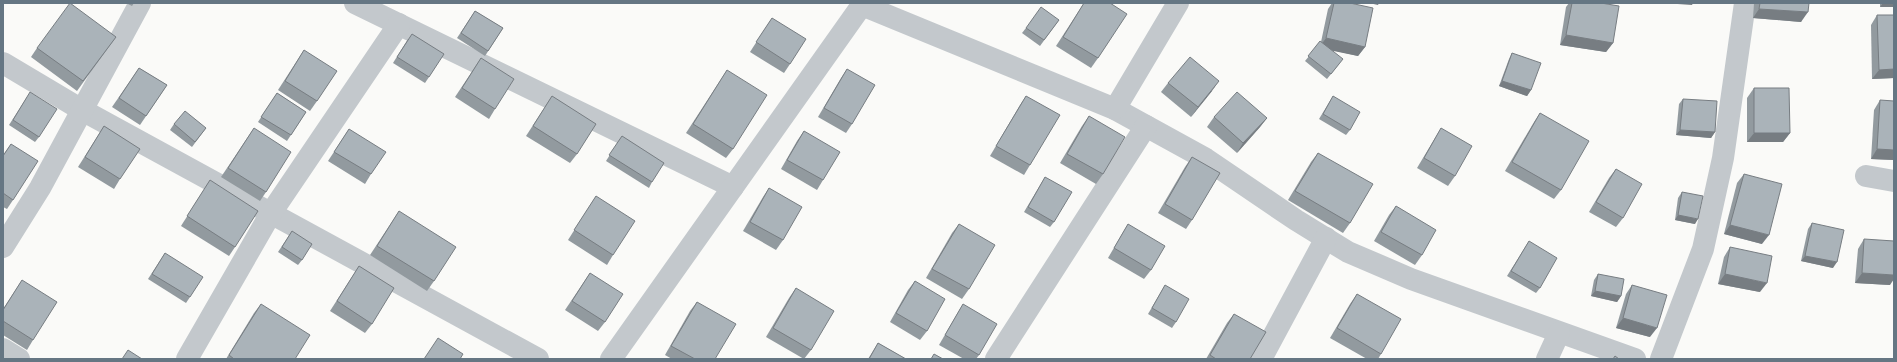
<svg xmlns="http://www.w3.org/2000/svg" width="1897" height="362" font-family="Mulish,sans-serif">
  <rect width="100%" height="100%" fill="#fafaf8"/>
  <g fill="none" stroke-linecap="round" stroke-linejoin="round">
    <g stroke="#c3c8cc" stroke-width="22">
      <polyline points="355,3 733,187"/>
      <polyline points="3,63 82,110 538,359"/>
      <polyline points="1115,109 1206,159 1296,220 1348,252 1411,279 1635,359"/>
      <polyline points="1866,176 1894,181"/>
      <polyline points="3,247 40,188 140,3"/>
      <polyline points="3,349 19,359"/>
      <polyline points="187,359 271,213 399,24"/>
      <polyline points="611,359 862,5 1115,109 1178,3"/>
      <polyline points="996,359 1146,126"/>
      <polyline points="1261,359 1326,238"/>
      <polyline points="1547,359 1559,333"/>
      <polyline points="1661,359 1703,249 1723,158 1745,3"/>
    </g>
  </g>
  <g fill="#929a9f">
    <polygon points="126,3 134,3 132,6"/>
    <polygon points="1084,3 1110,3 1098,58 1091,68 1056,46"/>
    <polygon points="1332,3 1350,3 1365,47 1358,56 1332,50 1339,64 1327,79 1305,61 1321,42 1328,9"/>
    <polygon points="1569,3 1601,3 1613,43 1606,52 1560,45 1566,7"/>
    <polygon points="1754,3 1809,3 1801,22 1753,18"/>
    <polygon points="1880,3 1894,3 1880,7"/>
    <polygon points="475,11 503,28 485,56 457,38"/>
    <polygon points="1877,15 1894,15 1894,78 1872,79 1871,25"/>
    <polygon points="772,18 790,64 784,73 750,52"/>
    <polygon points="1059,20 1040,46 1022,33 1026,28"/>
    <polygon points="116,37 77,91 31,57 37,48"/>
    <polygon points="408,39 429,77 425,83 393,63"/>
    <polygon points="304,50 317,101 310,111 278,90"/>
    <polygon points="1512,53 1531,90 1527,96 1499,86 1509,59"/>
    <polygon points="481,58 495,109 489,119 455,97"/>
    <polygon points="139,68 167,85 140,125 112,107"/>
    <polygon points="847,69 852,124 846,133 818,117 841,78"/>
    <polygon points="727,70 733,149 726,158 686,133"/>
    <polygon points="1168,83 1212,91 1191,117 1161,92"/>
    <polygon points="1754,88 1790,133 1783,142 1747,142 1747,98"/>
    <polygon points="277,93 306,112 287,141 258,122"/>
    <polygon points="552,96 577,154 570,163 526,136"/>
    <polygon points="1026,96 1030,165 1024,175 990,156 1020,105"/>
    <polygon points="1333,96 1350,130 1346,135 1319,119"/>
    <polygon points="27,97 39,137 35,142 9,125"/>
    <polygon points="1683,99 1715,132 1711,138 1676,135 1679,104"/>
    <polygon points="1880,100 1894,160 1871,159 1874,110"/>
    <polygon points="1540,113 1561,190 1554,199 1505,171 1534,122"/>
    <polygon points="1089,116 1103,174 1096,184 1060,163 1082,126"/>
    <polygon points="1214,117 1267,118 1260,127 1237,153 1207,127"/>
    <polygon points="174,124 206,128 192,147 170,130"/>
    <polygon points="104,126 120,179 114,189 78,167"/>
    <polygon points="254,128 266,192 260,201 221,177"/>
    <polygon points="1441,128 1455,176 1448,186 1417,168"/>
    <polygon points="349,129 371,174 365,184 328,161"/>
    <polygon points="804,131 823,180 817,190 781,169 797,141"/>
    <polygon points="622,136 652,182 649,188 606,161"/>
    <polygon points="11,144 13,200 7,209 3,207 3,155"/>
    <polygon points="1318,153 1350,223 1343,233 1288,200 1311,162"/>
    <polygon points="1192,157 1192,220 1186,229 1158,213 1185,167"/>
    <polygon points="1616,169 1623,218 1616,227 1589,212 1609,178"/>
    <polygon points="1744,174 1762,244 1724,234 1737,183"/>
    <polygon points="1045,177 1054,222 1050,227 1024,212"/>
    <polygon points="210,180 235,247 229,256 181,226"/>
    <polygon points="769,188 783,240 776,250 743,231 763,197"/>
    <polygon points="1682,192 1695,224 1675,220 1678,198"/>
    <polygon points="596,196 613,255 607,265 568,240"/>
    <polygon points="1396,206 1422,255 1415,265 1374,241 1389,215"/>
    <polygon points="399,211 434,281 427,291 370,255"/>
    <polygon points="1812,223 1833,268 1801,261 1808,229"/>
    <polygon points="959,224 969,289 962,299 926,278 952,233"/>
    <polygon points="1128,224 1151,270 1144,279 1108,258 1122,234"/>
    <polygon points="292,231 302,260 298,265 278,252"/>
    <polygon points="1864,239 1890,285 1855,283 1858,249"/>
    <polygon points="1529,241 1540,288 1536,293 1507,276"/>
    <polygon points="1730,247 1760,292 1718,284 1724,257"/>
    <polygon points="165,253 190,297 186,303 148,279"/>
    <polygon points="359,266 372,324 365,333 330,311"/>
    <polygon points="590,273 605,322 598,331 565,310"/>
    <polygon points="1598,274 1621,296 1617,302 1591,296 1594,280"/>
    <polygon points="22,280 33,340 27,350 3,335 3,309"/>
    <polygon points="915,281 927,331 920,340 890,322 908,290"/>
    <polygon points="1165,285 1176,322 1172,328 1148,314"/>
    <polygon points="1632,285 1650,337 1616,328 1626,294"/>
    <polygon points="796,288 811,350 804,359 766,337 789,298"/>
    <polygon points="1357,294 1381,354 1378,359 1367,359 1330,338 1350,304"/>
    <polygon points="697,302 715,359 672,359 665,355 690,311"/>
    <polygon points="261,304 295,359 226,359 254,313"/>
    <polygon points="963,304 979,355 976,359 964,359 939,345 957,314"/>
    <polygon points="1234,314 1250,359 1206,359 1227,323"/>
    <polygon points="878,343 906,359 868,359"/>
  </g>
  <g fill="#777d82">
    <polygon points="1369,3 1379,3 1378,5"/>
    <polygon points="1663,3 1693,3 1692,5"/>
    <polygon points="1883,3 1894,3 1894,7 1880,7"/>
    <polygon points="1759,9 1808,12 1801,22 1753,18"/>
    <polygon points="1566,35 1613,43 1606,52 1560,45"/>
    <polygon points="1326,38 1365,47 1358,56 1319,48"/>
    <polygon points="1894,69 1894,78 1872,79 1879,70"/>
    <polygon points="1219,81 1212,91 1191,117 1198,107"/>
    <polygon points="1502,81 1531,90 1527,96 1499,86"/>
    <polygon points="1267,118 1260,127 1237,153 1243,143"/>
    <polygon points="1680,130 1715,132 1711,138 1676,135"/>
    <polygon points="1754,133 1790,133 1783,142 1747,142"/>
    <polygon points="1877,149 1894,150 1894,160 1871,159"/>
    <polygon points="1678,215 1698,219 1695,224 1675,220"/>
    <polygon points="1730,225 1769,235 1762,244 1724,234"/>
    <polygon points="1805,256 1837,262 1833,268 1801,261"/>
    <polygon points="1862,273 1894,275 1894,279 1890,285 1855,283"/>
    <polygon points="1725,274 1767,283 1760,292 1718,284"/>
    <polygon points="1595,291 1621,296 1617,302 1591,296"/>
    <polygon points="1623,318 1657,328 1650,337 1616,328"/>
  </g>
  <g fill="#aab3b9" stroke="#777d82">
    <polygon points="70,3 116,37 83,81 37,48"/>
    <polygon points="1084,3 1110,3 1127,14 1098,58 1063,37"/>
    <polygon points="1334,3 1350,3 1373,8 1365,47 1326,38"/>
    <polygon points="1572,3 1601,3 1619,6 1613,43 1566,35"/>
    <polygon points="1760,3 1809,3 1808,12 1759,9"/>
    <polygon points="1041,7 1059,20 1044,40 1026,28"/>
    <polygon points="475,11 503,28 488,51 461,33"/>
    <polygon points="1877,15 1894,15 1894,69 1879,70"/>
    <polygon points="772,18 806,39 790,64 756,42"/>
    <polygon points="412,34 444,54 429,77 397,57"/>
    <polygon points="1320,41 1343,59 1331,74 1308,56"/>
    <polygon points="304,50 337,71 317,101 285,81"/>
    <polygon points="1512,53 1541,63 1531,90 1502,81"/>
    <polygon points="1190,57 1219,81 1198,107 1168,83"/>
    <polygon points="481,58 514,79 495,109 462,88"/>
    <polygon points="139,68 167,85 146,116 119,98"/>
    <polygon points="847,69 875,85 852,124 824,108"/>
    <polygon points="727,70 767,95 733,149 693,124"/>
    <polygon points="1754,88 1789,88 1790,133 1754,133"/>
    <polygon points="30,92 57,109 39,137 13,120"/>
    <polygon points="1237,92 1267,118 1243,143 1214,117"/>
    <polygon points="277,93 306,112 291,135 261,117"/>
    <polygon points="552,96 596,124 577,154 533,126"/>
    <polygon points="1026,96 1060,115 1030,165 996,146"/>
    <polygon points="1333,96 1360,112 1350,130 1323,114"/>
    <polygon points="1683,99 1717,101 1715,132 1680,130"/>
    <polygon points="1880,100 1894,101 1894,150 1877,149"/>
    <polygon points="185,111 206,128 195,142 174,124"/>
    <polygon points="1540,113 1589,141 1561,190 1512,162"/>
    <polygon points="1089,116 1125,137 1103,174 1067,154"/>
    <polygon points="104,126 140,149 120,179 85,157"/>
    <polygon points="254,128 291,152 266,192 228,168"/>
    <polygon points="1441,128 1472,146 1455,176 1424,158"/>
    <polygon points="349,129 386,152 371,174 334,152"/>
    <polygon points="804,131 840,152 823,180 787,160"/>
    <polygon points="622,136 664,163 652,182 609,155"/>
    <polygon points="11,144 38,161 13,200 3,193 3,156"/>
    <polygon points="1318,153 1373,184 1350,223 1295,191"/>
    <polygon points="1192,157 1220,173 1192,220 1165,204"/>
    <polygon points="1616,169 1642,184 1623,218 1596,202"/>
    <polygon points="1744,174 1782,184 1769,235 1730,225"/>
    <polygon points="1045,177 1072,192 1054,222 1028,207"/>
    <polygon points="210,180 258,211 235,247 187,216"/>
    <polygon points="769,188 802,207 783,240 750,222"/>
    <polygon points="1682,192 1703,196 1698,219 1678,215"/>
    <polygon points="596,196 635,221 613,255 574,230"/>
    <polygon points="1396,206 1436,230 1422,255 1381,232"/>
    <polygon points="399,211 456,247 434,281 377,246"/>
    <polygon points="1812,223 1844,230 1837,262 1805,256"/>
    <polygon points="959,224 995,245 969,289 932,269"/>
    <polygon points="1128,224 1165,246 1151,270 1114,248"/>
    <polygon points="292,231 312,244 302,260 282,247"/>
    <polygon points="1864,239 1894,241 1894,275 1862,273"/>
    <polygon points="1529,241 1557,258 1540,288 1511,271"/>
    <polygon points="1730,247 1772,256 1767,283 1725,274"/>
    <polygon points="165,253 203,277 190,297 152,274"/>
    <polygon points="359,266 394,288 372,324 337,301"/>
    <polygon points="590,273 623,294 605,322 572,301"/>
    <polygon points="1598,274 1624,279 1621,296 1595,291"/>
    <polygon points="22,280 57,302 33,340 3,321 3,310"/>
    <polygon points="915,281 945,299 927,331 896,313"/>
    <polygon points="1165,285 1189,299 1176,322 1152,308"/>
    <polygon points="1632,285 1667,295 1657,328 1623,318"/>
    <polygon points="796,288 834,311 811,350 773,328"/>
    <polygon points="1357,294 1401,319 1381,354 1337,328"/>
    <polygon points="697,302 736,324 715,359 695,359 671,346"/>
    <polygon points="261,304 310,335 295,359 234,359 229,355"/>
    <polygon points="963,304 997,324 979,355 945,335"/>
    <polygon points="1234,314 1266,332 1250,359 1216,359 1210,355"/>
    <polygon points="438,338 463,354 460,359 424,359"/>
    <polygon points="878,343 906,359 869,359"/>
    <polygon points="128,350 142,359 122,359"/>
    <polygon points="934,354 943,359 931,359"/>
    <polygon points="1615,356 1619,359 1613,359"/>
  </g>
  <rect width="1897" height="362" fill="none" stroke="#657683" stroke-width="8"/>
</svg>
